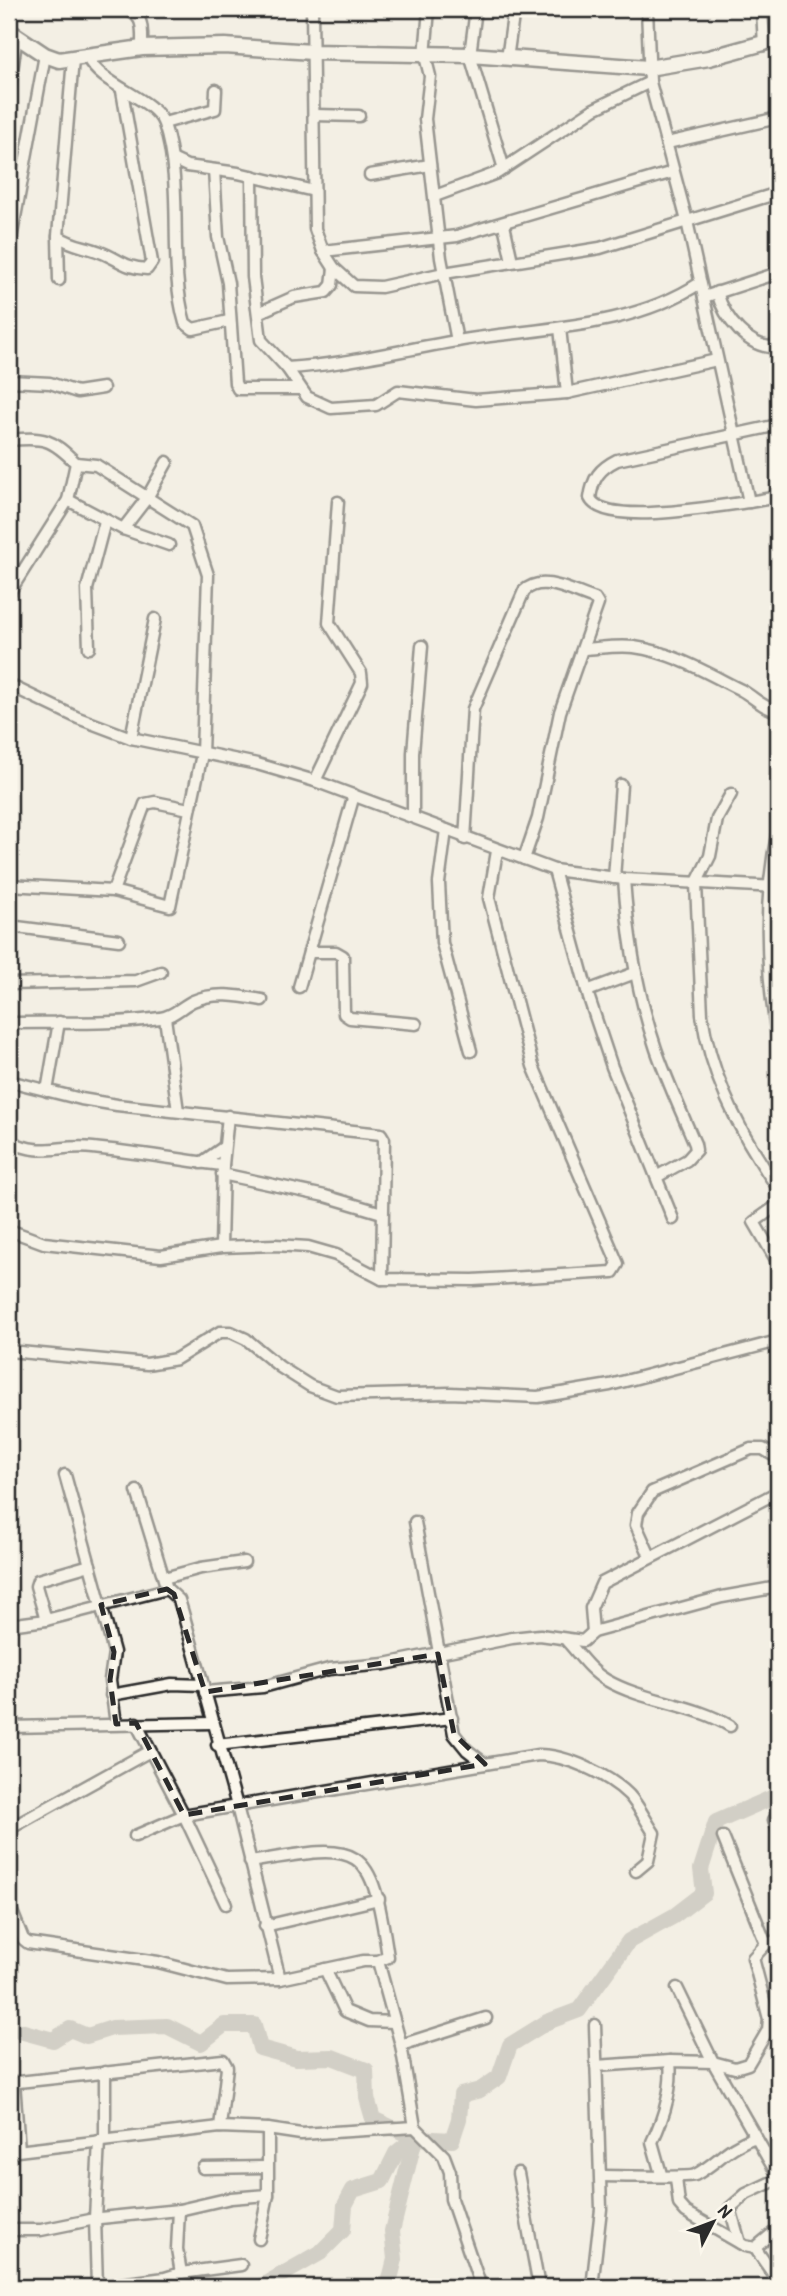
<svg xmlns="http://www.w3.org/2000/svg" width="787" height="2296" font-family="'Patrick Hand',sans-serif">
  <rect width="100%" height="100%" fill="#f3efe4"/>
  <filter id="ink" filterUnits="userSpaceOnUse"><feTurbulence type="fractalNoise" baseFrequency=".0143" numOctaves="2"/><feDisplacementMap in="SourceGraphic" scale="14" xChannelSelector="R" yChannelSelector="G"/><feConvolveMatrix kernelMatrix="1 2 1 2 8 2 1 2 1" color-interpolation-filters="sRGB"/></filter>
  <g filter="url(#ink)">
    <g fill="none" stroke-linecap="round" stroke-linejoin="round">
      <g stroke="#aca9a2" stroke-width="16">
        <polyline points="9,2028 53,2040 70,2029 87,2036 112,2028 167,2026 201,2043 224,2025 254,2025 260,2048 296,2058 332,2057 366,2070 367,2098 373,2119 415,2138 452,2140 459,2119 461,2095 480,2090 499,2077 510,2045 547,2022 579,2010 629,1941 674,1916 704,1893 701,1869 716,1822 778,1795"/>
        <polyline points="260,2287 320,2253 343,2230 345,2205 353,2190 382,2181 396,2153 415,2138"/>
        <polyline points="388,2287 395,2259 392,2231 415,2138"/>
      </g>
      <g stroke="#2b2b2b" stroke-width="15">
        <g id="street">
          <path d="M123 9C145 14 142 28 142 48"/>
          <polyline points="312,9 315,229 323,251 457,236 673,172"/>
          <polyline points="429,9 425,56 430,76 425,119 441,258 457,341"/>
          <polyline points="476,9 470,55 504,169"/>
          <polyline points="647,9 650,82 687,221 749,502 778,497"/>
          <polyline points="762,9 764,45"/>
          <path d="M88 58C101 86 155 98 164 124 185 188 167 260 185 323L193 329 229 321"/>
          <path d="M73 59 58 236C72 246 85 246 100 252 119 259 124 268 147 269L152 262 122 91"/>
          <polyline points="507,59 514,9"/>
          <polyline points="9,92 17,35"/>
          <polyline points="314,115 359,116"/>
          <polyline points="164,123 215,109 216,90"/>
          <polyline points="667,143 778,118"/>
          <polyline points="172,159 187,166 238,173 314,191"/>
          <polyline points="214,170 218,237 228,283 235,383 238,389 300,389"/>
          <polyline points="370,175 430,165"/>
          <polyline points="252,176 253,277 261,340 287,368 307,397 331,408 376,405 398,391 476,400 567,393"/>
          <polyline points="435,196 497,173 594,109 650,82"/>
          <polyline points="504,225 512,261"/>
          <polyline points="58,236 59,280"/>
          <polyline points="9,250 45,55"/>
          <polyline points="323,251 334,268 354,286 381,287 444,273 600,248 778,193"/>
          <path d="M717 292C724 318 749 350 778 347"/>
          <polyline points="704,297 778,273"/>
          <polyline points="258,313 294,297 326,292 332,285 334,268"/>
          <polyline points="560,328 567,393 717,360"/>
          <path d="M287 368C345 365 400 350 457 341 538 327 628 330 700 283"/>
          <polyline points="9,381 50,383 77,392 103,388"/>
          <path d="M9 440C44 437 51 438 76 463L68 500 9 593"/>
          <polyline points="68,500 123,529 147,498 167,462"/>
          <path d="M749 502C720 505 604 528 590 498 593 478 599 469 617 460L778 425"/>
          <polyline points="123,529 169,545"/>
          <polyline points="89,648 87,589 105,521"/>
          <path d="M585 649C601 648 618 645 634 647 672 652 707 673 741 690 754 697 764 709 778 711"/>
          <polyline points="9,685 78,718 131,738 257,764 315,781 554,870 624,879 778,887"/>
          <polyline points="131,738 155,619"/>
          <polyline points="315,781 362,683 361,673 329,623 338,502"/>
          <path d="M731 794 717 819 710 856 696 884 702 1015C711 1078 742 1137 778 1188"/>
          <polyline points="413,817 413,753 422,646"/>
          <polyline points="446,830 439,883 442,943 471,1051"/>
          <path d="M778 830C763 899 766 973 778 1042"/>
          <path d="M465 839 473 709 524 591C543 573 574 593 595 599L598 604 560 712 538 818 524 859"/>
          <polyline points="554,870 589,998 612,1067 673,1219"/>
          <polyline points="614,878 621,785"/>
          <path d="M624 879C628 938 637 993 656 1049 667 1081 682 1113 695 1144L696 1150 687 1160 658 1176"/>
          <polyline points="9,885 113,891 170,906 202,754 208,575 192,526 96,465 76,463"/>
          <polyline points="113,891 145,804 155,802 189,809"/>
          <polyline points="9,926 119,940"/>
          <polyline points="309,952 336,952 343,956 344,1014 350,1018 416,1024"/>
          <polyline points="9,984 136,981 161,972"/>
          <polyline points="299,987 354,795"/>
          <polyline points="587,991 635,973"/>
          <polyline points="165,1018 178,1111"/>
          <path d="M9 1023C59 1022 111 1025 160 1018 173 1017 182 1006 193 1001 215 991 240 996 262 1000"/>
          <polyline points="9,1081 81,1099 117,1105 381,1134 384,1139 382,1279"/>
          <polyline points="47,1091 59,1022"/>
          <path d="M9 1141C43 1158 58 1144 93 1148 136 1152 179 1160 223 1165"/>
          <polyline points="201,1163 224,1147"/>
          <polyline points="222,1174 325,1196 382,1213"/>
          <polyline points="778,1205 754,1222 778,1263"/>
          <polyline points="9,1230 44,1243 161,1256 221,1247 275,1245 308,1247 336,1255 382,1279 473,1280 613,1272 618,1264 533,1066 489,898 497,851"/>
          <polyline points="221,1247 223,1165 228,1116"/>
          <polyline points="9,1351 147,1364 176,1359 220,1332 231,1332 246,1339 280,1367 310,1386 337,1396 450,1393 538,1397 610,1385 778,1341"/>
          <polyline points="65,1475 114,1652 110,1680 116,1724"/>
          <polyline points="137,1491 167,1589 179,1600 183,1613 237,1806 280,1979 363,1961 378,1961 401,2045 415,2127 444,2156 450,2172 451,2199 481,2287"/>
          <polyline points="415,1522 454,1734 467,1750 485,1764"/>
          <polyline points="650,1556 636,1525 638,1513 652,1492 751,1449 763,1449 778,1458"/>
          <polyline points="164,1578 201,1568 244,1562"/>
          <polyline points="46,1620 36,1586 38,1580 90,1565"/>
          <polyline points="9,1625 46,1620 167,1589"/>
          <polyline points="593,1632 591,1608 602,1583 778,1492"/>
          <path d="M567 1641C579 1654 590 1671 606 1680 644 1702 692 1703 730 1726"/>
          <polyline points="205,1692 263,1687 329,1669 385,1664 512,1638 540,1635 583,1641 593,1632 722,1597 778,1587"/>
          <polyline points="111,1695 172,1684 203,1685"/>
          <path d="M136 1723 184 1815 538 1755C567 1755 609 1775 629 1795 639 1806 646 1821 654 1833L648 1861 636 1871"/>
          <polyline points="9,1727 212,1723"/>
          <polyline points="217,1745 452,1718"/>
          <polyline points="774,1820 778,1830"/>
          <polyline points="9,1829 150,1751"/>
          <polyline points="135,1836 184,1815 226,1904"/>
          <polyline points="723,1837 766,1944"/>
          <path d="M250 1862C362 1843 371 1840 388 1957L378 1961"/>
          <polyline points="9,1904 23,1939 28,1943 158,1962 227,1980 280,1979"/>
          <polyline points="265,1926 379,1899"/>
          <polyline points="325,1969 345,2011 369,2021 394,2022"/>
          <polyline points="677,1988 713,2062 778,2176"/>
          <polyline points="401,2045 486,2018"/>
          <polyline points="596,2066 670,2061 713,2062 735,2068 748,2064 768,2030 769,2019 753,1958 766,1944 778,1940"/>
          <polyline points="105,2072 105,2140"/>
          <polyline points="14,2082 19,2150"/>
          <polyline points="9,2083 223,2060 227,2067 220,2127"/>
          <polyline points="99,2141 95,2218 97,2287 165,2278 181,2273 177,2249 179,2210"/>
          <polyline points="9,2152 220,2127 268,2129 301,2134 415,2127"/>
          <polyline points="203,2168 267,2167"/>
          <polyline points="518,2173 539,2287"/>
          <path d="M661 2174 652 2142C664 2117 673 2090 670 2061"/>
          <path d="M601 2176C615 2176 689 2178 695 2175 719 2162 725 2148 755 2137"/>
          <polyline points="676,2178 679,2204 686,2212 745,2246 755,2248 778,2229"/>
          <polyline points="9,2230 41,2230 100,2218 179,2210 231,2198 268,2195 268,2129"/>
          <polyline points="259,2239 268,2195"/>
          <polyline points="740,2243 730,2208 746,2194 778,2179"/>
          <polyline points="755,2248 778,2281"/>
          <polyline points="181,2273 241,2265"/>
          <polyline points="592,2287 601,2209 595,2025"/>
        </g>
      </g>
      <g stroke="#2b2b2b" stroke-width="19">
        <polyline id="secondary" points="9,31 45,55 59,60 142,48 225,46 312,52 470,55 648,68 709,58 778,39"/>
      </g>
      <use href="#street" stroke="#fbf7ec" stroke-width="10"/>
      <use href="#secondary" stroke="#fbf7ec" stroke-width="14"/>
    </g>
  </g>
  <path d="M0 0H787V2296H0ZM167 1589 174 1594 205 1692 438 1654 454 1734 485 1764 184 1815 136 1723 116 1724 110 1680 114 1652 101 1605Z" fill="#f3efe4" fill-opacity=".55" fill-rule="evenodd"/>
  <path fill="none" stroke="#2b2b2b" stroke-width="5" stroke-dasharray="14 9" stroke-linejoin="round" d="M167 1589 174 1594 205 1692 438 1654 454 1734 485 1764 184 1815 136 1723 116 1724 110 1680 114 1652 101 1605Z"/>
  <rect width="787" height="2296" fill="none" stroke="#fbf7ec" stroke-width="35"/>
  <rect x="18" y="18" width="752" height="2261" fill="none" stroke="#2b2b2b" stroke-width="2.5" filter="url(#ink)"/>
  <g transform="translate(713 2222) rotate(48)" stroke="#fbf7ec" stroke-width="5" paint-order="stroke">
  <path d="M0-5L12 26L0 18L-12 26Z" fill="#2b2b2b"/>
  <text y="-10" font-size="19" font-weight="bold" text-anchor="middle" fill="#2b2b2b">N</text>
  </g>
</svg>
